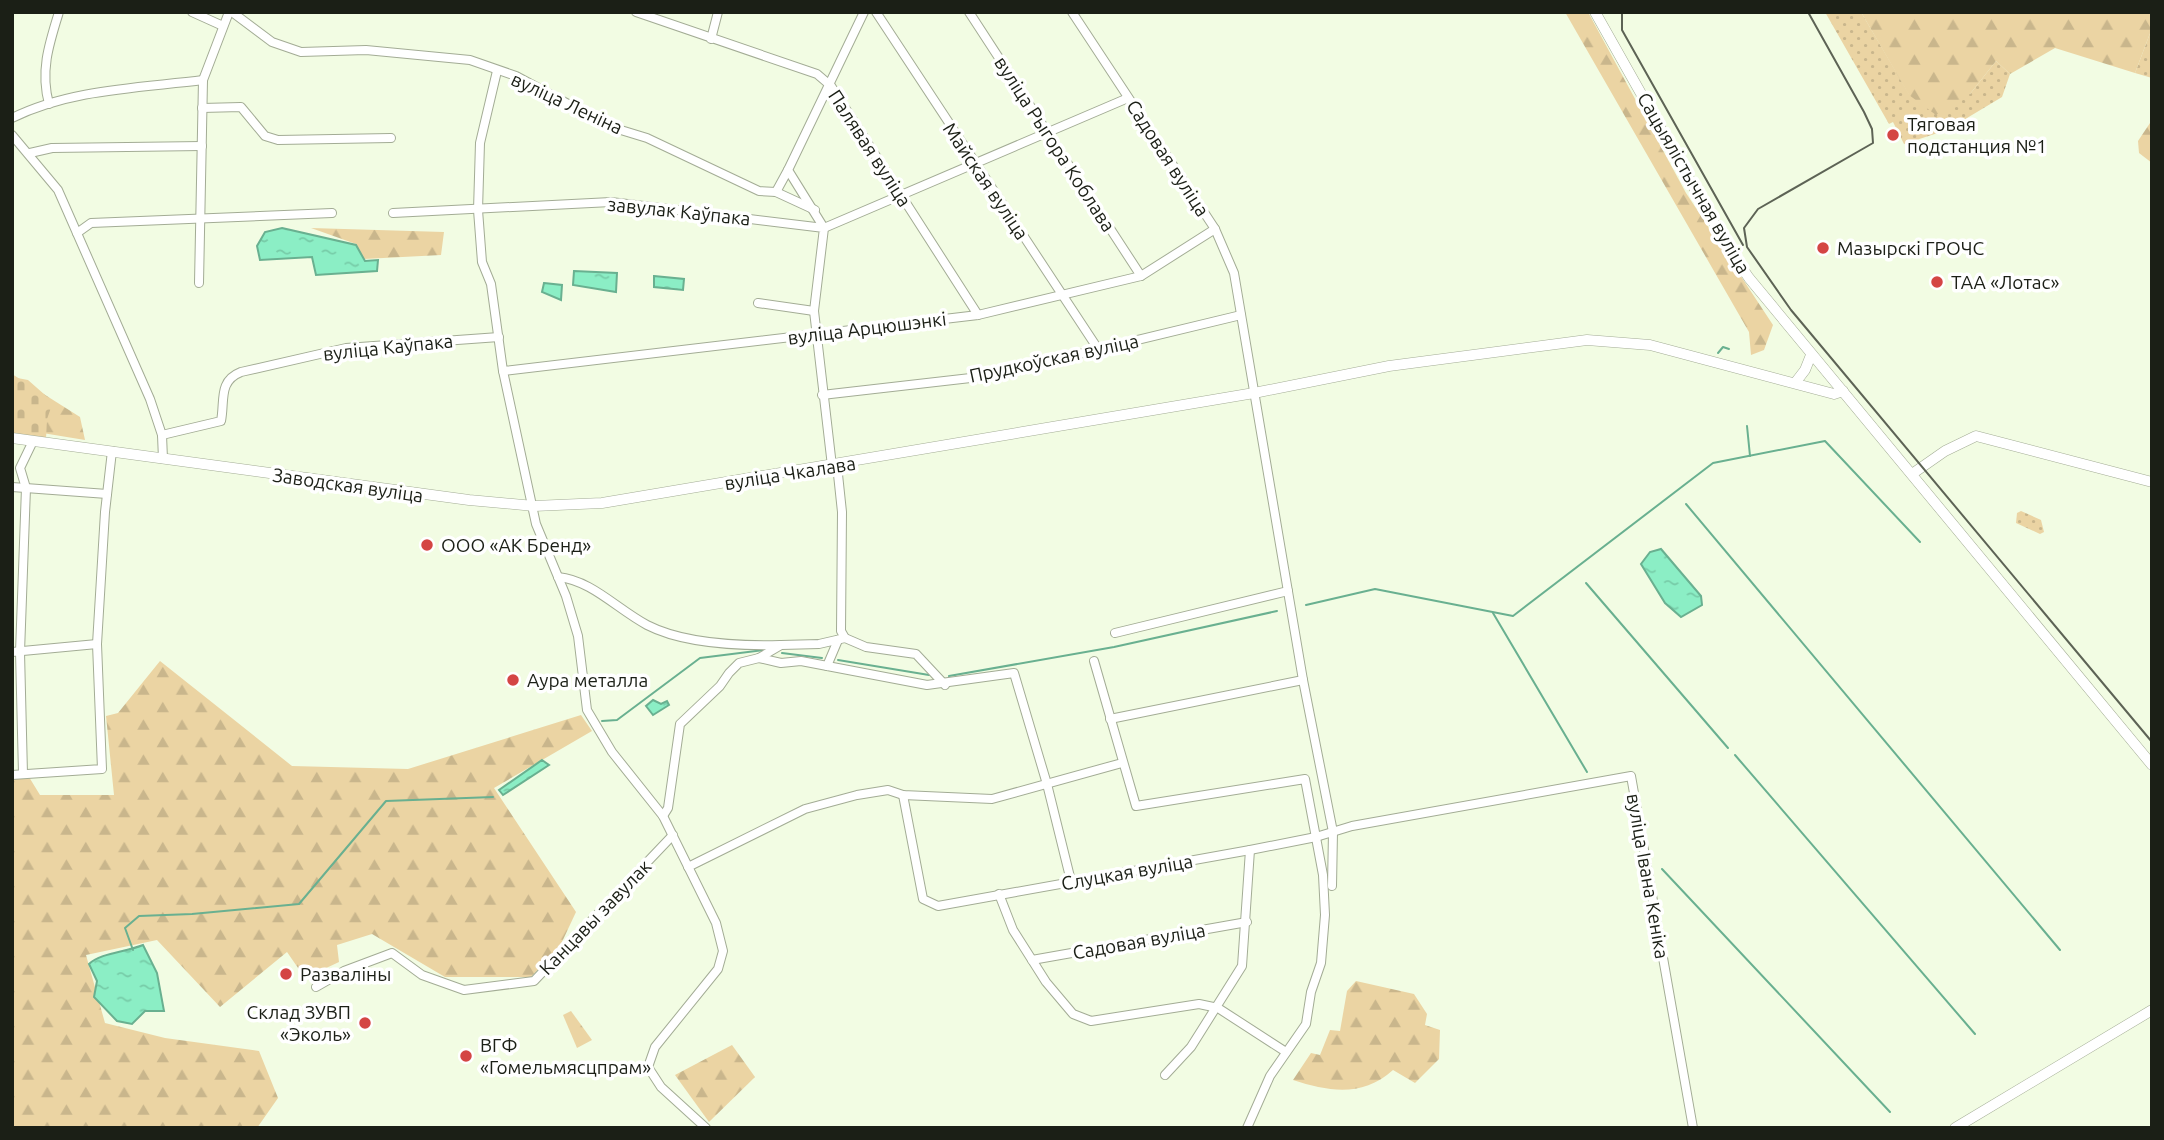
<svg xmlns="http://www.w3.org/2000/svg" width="2164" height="1140" font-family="Ubuntu,sans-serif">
  <defs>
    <pattern id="grass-dots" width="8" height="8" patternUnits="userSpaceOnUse" patternTransform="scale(1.75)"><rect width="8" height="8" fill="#ebd4a3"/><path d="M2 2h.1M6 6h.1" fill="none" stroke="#c9b68c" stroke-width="1.8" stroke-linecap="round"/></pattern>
    <pattern id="forest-firs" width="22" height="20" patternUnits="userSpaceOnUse" patternTransform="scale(1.75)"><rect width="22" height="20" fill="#ebd4a3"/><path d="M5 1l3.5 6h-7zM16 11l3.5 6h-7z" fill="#c9b68c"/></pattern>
    <pattern id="cemetery-stones" width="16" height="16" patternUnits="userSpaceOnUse" patternTransform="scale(1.75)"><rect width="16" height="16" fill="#ebd4a3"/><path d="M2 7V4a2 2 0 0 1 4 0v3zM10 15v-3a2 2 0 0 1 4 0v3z" fill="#c9b68c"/></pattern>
    <pattern id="water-ripples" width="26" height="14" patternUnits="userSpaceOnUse" patternTransform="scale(1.75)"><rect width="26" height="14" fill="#8beec5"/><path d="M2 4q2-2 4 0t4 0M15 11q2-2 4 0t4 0" fill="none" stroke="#77cca8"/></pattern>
  </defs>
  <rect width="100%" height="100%" fill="#f2fce3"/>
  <g fill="url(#grass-dots)">
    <polygon points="1825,12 1861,12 1909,94 1970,94 1996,61 2010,74 2002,97 1947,130 1904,144 1893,122 1889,124"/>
    <polygon points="2152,28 2152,78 2135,73"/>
    <polygon points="2021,511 2041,520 2044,532 2040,534 2016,523 2017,513"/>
  </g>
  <g fill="url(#forest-firs)">
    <polygon points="1565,12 1588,12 1686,193 1773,325 1764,350 1751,355 1749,332"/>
    <polygon points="1861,12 2152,12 2152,28 2135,73 2055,48 2010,74 1996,61 1970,94 1936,115 1909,95"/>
    <polygon points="2152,120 2152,163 2139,153 2138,141"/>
    <polygon points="311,228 444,232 441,255 364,259 356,244"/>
    <polygon points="12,374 80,417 85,440 12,428"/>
    <polygon points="160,661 292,766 408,769 581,715 592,731 494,788 576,912 561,944 531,977 445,977 372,934 337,945 339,962 305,978 287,952 220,1007 157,940 86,955 105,1023 165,1038 259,1051 278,1098 257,1128 12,1128 12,779 29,777 40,795 114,795 106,716 118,713"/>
    <path d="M1356 981 1414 994 1427 1014 1425 1025 1440 1030 1439 1059 1415 1083 1393 1070C1363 1097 1330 1092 1293 1080L1311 1053 1320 1055 1330 1030 1340 1031 1347 991Z"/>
    <polygon points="571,1011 592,1040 577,1048 563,1015"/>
    <polygon points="732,1045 755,1077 709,1122 675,1075"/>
  </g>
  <polygon fill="url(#cemetery-stones)" points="12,377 28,380 53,402 47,419 46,439 12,433"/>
  <g fill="url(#water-ripples)" stroke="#69b090" stroke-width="2">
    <polygon points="282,228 356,245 365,261 378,260 377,271 316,275 312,257 260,260 257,246 265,232"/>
    <polygon points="574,271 617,273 616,292 573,285"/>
    <polygon points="654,276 684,279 683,290 654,287"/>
    <polygon points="544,283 562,285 561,300 542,292"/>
    <polygon points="1661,549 1701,596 1702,605 1681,617 1665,603 1641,564 1650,552"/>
    <polygon points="653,700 661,704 667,701 669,705 653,715 646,706"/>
    <polygon points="542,760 549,765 503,795 499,790"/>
    <path d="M143 945 157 973 164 1011H145L132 1024 117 1021 94 997 97 981 89 964C100 953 126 952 143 945Z"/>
  </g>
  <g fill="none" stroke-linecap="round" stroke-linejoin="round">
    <g stroke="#69b090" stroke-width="2">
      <polyline points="1718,353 1723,347 1729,349"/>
      <polyline points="1747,426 1750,456"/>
      <polyline points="1686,504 2060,950"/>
      <polyline points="1586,583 1728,748"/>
      <polyline points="1306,605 1375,589 1513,616 1713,463 1825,441 1920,542"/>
      <polyline points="1493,613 1587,772"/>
      <polyline points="782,653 822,658"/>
      <polyline points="838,660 929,675"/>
      <polyline points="949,676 1114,647 1277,611"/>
      <polyline points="602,721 617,720 700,658 764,650"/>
      <polyline points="1735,755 1975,1034"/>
      <polyline points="1662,869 1890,1112"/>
      <polyline points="133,950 125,928 139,916 192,914 299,904 386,801 493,797"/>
    </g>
    <g stroke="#a3ac95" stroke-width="10">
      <g id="minor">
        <polyline points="192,12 223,26"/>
        <polyline points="232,12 272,42 301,52 366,50 470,60 516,76 611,127 647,138 759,191 776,192 815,210"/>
        <polyline points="636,12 817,74 831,86 978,315"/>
        <polyline points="864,12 788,170 824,228 1128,98"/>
        <polyline points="876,12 1098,349"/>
        <polyline points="969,12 1141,276"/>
        <polyline points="1072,12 1215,229 1234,273 1303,680 1333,832 1332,886"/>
        <polyline points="711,39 718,12"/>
        <polyline points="497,71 480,143 478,210 482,262 491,284 503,371 536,524 566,596 578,636 587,710 612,752 663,816 716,923 723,951 718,969 655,1047 648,1067 661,1087 706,1128"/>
        <path d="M49 104C40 71 49 44 59 12"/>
        <polyline points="202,108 241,107 265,136 278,140 391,138"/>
        <path d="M12 118C70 89 140 88 203 80"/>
        <polyline points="12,135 58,190 150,399 162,435 163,459"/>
        <polyline points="30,153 52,148 202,146"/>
        <polyline points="776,192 788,170"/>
        <polyline points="393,213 611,202 824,228 814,311 832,466"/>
        <polyline points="77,233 91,223 332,213"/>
        <polyline points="199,283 203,80 229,12"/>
        <polyline points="758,303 814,311"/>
        <polyline points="503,371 978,315 1141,276 1215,229"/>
        <polyline points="822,395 988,376 1241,315"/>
        <path d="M162 435 221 421C225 401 218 381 241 372L346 348 499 337"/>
        <polyline points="837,465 842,512 841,631 845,638 866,647 916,654 945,685"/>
        <polyline points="12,487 107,494"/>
        <path d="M558 577C591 580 617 609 647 625 684 644 738 646 780 645"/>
        <polyline points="1115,633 1288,591"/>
        <polyline points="12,652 97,644"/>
        <polyline points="759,658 781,663 801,661 927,685 1014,673 1047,784 1071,881"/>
        <polyline points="1094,661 1136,806 1305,779 1323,875 1325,915 1321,963 1311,992 1306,1024 1270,1076 1247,1128"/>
        <polyline points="827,666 838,640"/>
        <polyline points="1110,719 1303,680"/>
        <polyline points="23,774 20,652 26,488 20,468 33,441"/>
        <polyline points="12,775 102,769 97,644 105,512 112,451"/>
        <polyline points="903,795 923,899 938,906 1250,850 1316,837 1352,826 1631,776 1693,1128"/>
        <polyline points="663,816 668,808 680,724 720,686 729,673 739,663 759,658 781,645 819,644 845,638"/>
        <polyline points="688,867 805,809 857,795 888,790 903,795 992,799 1122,763"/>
        <polyline points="999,894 1013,930 1046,982 1073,1014 1091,1021 1199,1004 1218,1008 1286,1052"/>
        <polyline points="1032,960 1247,922"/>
        <polyline points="316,987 344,971 392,953 422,975 464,990 534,981 673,835"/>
        <polyline points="1165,1075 1191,1047 1242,966 1250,850"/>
      </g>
    </g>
    <g stroke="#a3ac95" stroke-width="11">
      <g id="major">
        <polyline points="1595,12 1727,246 1749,278 2152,765"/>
        <polyline points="1795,383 1805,370 1811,355"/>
        <polyline points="12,438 469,500 534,506 602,503 1254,393 1389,366 1587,340 1650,345 1834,394 1843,391"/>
        <polyline points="1912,474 1945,451 1976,436 2152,482"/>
        <polyline points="1955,1128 2152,1010"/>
      </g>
    </g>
    <use href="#minor" stroke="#fff" stroke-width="8"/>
    <use href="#major" stroke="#fff" stroke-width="10"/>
    <g stroke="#5d6355" stroke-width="2">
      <polyline points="1622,12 1622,30 1743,245"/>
      <polyline points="1808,12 1864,112 1872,129 1873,143 1758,209 1744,228 1747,247 1791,310 2152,742"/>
    </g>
  </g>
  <g fill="#d44544" stroke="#fff" stroke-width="2.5">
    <circle cx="1893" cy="135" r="7"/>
    <circle cx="1823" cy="248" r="7"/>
    <circle cx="1937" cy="282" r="7"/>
    <circle cx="427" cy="545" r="7"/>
    <circle cx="513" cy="680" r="7"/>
    <circle cx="286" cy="974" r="7"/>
    <circle cx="365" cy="1023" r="7"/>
    <circle cx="466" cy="1056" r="7"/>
  </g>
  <g text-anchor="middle" stroke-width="7" stroke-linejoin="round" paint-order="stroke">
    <g font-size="19" fill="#1b1f16" stroke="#fff">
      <text transform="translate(567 103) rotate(25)" y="7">вуліца Леніна</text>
      <text transform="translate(1055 144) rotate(57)" y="7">вуліца Рыгора Коблава</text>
      <text transform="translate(870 148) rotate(57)" y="7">Палявая вуліца</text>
      <text transform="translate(1168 158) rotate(57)" y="7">Садовая вуліца</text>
      <text transform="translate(986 181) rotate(56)" y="7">Майская вуліца</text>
      <text transform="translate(1694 183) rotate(60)" y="7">Сацыялістычная вуліца</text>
      <text transform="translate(679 211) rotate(6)" y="7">завулак Каўпака</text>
      <text transform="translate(867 328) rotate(-7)" y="7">вуліца Арцюшэнкі</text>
      <text transform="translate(388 347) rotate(-6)" y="7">вуліца Каўпака</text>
      <text transform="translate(1054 358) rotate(-12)" y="7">Прудкоўская вуліца</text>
      <text transform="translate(790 473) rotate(-9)" y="7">вуліца Чкалава</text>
      <text transform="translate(348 485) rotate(8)" y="7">Заводская вуліца</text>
      <text transform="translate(1127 872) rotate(-10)" y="7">Слуцкая вуліца</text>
      <text transform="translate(1648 876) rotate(80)" y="7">вуліца Івана Кеніка</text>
      <text transform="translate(595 917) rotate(-46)" y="7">Канцавы завулак</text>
      <text transform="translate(1139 941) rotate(-10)" y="7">Садовая вуліца</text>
    </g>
    <g font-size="19" fill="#1b1f16" stroke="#fff" text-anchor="start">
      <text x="1907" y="131">Тяговая<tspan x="1907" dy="22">подстанция №1</tspan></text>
      <text x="1837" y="255">Мазырскі ГРОЧС</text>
      <text x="1951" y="289">ТАА «Лотас»</text>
      <text x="441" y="552">ООО «АК Бренд»</text>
      <text x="527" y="687">Аура металла</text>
      <text x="300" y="981">Разваліны</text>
      <text x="351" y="1019" text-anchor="end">Склад ЗУВП<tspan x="351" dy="22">«Эколь»</tspan></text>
      <text x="480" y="1052">ВГФ<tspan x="480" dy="22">«Гомельмясцпрам»</tspan></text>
    </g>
  </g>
  <rect width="2164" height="1140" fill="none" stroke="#1b1f16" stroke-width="28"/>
</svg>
